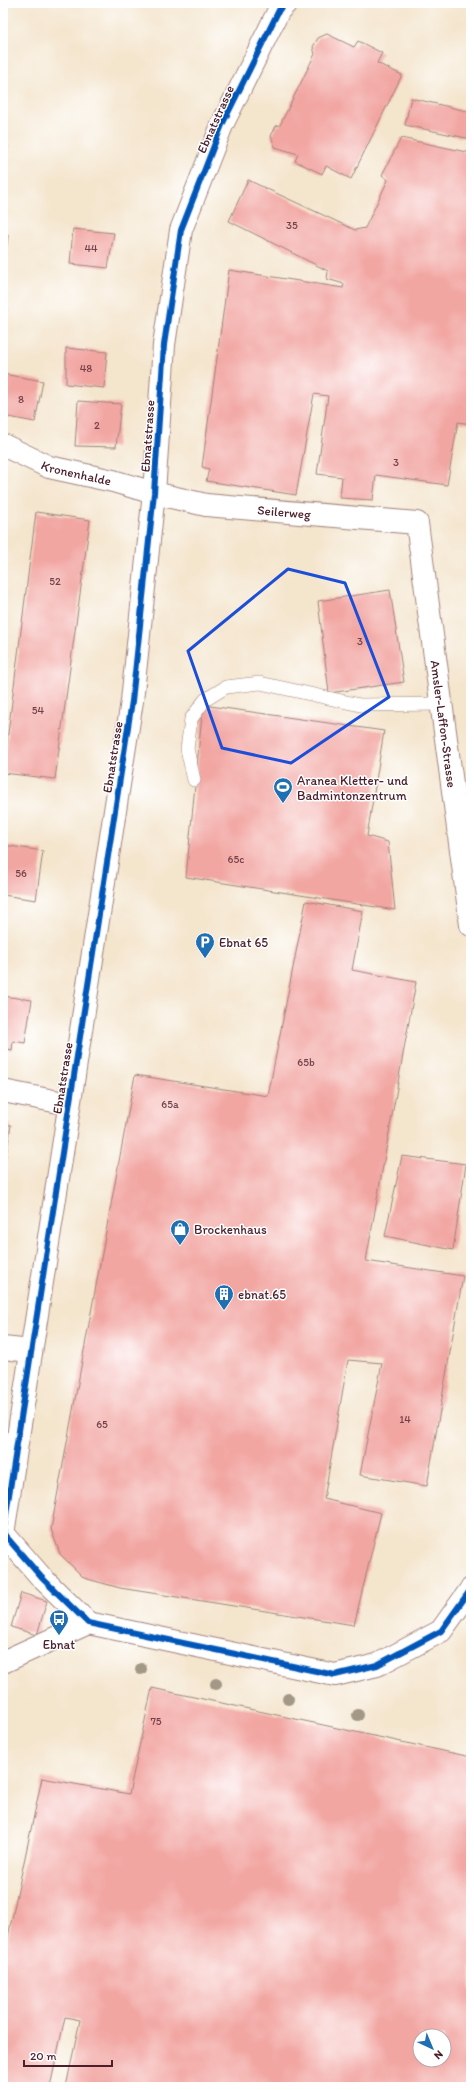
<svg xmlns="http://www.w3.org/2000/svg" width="474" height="2090" font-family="Itim,sans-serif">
  <rect width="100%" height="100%" fill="#fff"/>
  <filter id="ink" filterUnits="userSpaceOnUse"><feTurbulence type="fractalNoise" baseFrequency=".025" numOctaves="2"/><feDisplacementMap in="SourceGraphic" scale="8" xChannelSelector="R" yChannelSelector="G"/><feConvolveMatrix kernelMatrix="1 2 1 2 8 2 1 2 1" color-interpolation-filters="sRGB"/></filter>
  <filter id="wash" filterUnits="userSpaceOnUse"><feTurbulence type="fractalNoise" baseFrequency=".012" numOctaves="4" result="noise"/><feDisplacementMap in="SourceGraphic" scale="16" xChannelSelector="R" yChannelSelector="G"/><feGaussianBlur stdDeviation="0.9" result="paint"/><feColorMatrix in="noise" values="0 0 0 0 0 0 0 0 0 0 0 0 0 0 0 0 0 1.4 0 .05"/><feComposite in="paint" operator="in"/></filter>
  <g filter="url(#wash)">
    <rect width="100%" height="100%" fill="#f4e5cd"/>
    <g id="blocks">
      <g fill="#f2a6a2" fill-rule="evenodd">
        <polygon points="327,34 354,47 358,41 382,53 377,63 402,75 351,179 326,166 322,174 295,161 298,154 275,147 271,136 276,126 280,125 315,54 313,47 318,38"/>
        <polygon points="411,98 471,112 471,139 405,125"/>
        <polygon points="401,138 471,153 471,424 458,422 447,485 376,475 373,500 340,498 342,477 317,474 328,396 314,394 296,495 206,481 209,469 202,467 229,270 343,288 344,284 327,279 328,271 229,221 248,180 355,230 365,228 388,180 382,175"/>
        <polygon points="3,145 8,146 4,175 3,175"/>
        <polygon points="73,229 114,233 108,268 70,264"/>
        <polygon points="3,235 8,235 4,270 3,270"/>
        <polygon points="3,305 7,306 4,343 3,343"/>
        <polygon points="66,348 107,352 104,388 66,384"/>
        <polygon points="3,374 43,381 35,422 3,416"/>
        <polygon points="78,401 121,404 116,447 75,446"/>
        <polygon points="36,512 90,520 55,779 3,773"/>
        <polygon points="390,590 404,682 329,693 318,601"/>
        <polygon points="203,705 384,731 367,836 388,842 395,910 186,877"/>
        <polygon points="3,845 43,851 36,900 3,895"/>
        <polygon points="306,901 363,911 352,970 416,982 366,1261 463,1276 427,1486 360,1475 382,1363 348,1360 324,1499 381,1513 354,1625 120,1588 84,1578 60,1554 51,1529 135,1075 268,1096"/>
        <polygon points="3,996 32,1000 25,1043 13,1041 12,1050 3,1048"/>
        <polygon points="3,1124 11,1125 4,1168 3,1168"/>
        <polygon points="402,1156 466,1164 453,1250 385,1236"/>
        <polygon points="21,1593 47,1601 37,1635 11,1627"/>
        <path d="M152 1688 471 1757V2087H66L80 2020 65 2017 50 2087H3V1960L42 1778 129 1794ZM420 2036H444V2060H420Z"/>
      </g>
    </g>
  </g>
  <g filter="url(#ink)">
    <use href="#blocks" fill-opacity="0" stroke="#9f827c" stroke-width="1"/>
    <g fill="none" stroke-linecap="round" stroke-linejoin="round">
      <g stroke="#9f827c" stroke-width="14">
        <polyline id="lane" points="194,780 187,749 191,719 205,700 226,687 260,683 360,705 441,704"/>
      </g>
      <g stroke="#9f827c" stroke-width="24">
        <g id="street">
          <path id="s1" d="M3 445 49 467 113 481 154 493 206 505 417 523 471 925"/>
          <polyline points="3,1091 69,1104"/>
          <polyline points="3,1348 31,1351"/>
          <polyline points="3,1533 42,1578 88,1623 335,1675 377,1665 441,1631 471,1589"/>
          <polyline points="3,1662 88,1623"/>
        </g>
      </g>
      <g stroke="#9f827c" stroke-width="24">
        <polyline id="secondary" points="3,1534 132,701 154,493 164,345 181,230 222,125 279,10 286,3"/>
      </g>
      <use href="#lane" stroke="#fff" stroke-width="13"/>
      <use href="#street" stroke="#fff" stroke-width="22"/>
      <use href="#secondary" stroke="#fff" stroke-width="22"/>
      <g stroke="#fff" stroke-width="8">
        <g id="cycleway">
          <polyline points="3,1533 42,1578 88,1623 335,1675 377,1665 441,1631 471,1589"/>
          <polyline points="3,1534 132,701 154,493 164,345 181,230 222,125 279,10 286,3"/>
        </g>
      </g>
      <use href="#cycleway" stroke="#0057b8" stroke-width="6"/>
    </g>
    <g fill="#a39786">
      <circle cx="141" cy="1669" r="6"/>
      <circle cx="216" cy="1684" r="6"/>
      <circle cx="288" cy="1699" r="6"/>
      <circle cx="358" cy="1715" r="6"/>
    </g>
  </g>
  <path fill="none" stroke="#1d4ed8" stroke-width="3" stroke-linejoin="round" d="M288 569 345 583 389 697 291 763 222 748 188 651Z"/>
  <defs>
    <g id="stadium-pin" transform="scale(1)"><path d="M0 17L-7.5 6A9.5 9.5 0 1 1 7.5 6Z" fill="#1f6fb2" stroke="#fff"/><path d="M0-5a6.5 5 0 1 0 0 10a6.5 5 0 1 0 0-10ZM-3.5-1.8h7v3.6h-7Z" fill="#fff"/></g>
    <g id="parking-pin" transform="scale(1)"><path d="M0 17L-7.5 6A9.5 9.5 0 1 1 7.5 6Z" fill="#1f6fb2" stroke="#fff"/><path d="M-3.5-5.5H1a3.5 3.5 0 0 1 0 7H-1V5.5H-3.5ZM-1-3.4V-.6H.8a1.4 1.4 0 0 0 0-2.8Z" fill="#fff"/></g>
    <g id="shop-pin" transform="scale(1)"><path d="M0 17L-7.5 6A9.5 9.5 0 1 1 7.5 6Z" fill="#1f6fb2" stroke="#fff"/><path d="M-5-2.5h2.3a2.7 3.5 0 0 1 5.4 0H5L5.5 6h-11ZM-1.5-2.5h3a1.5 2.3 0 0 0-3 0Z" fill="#fff"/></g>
    <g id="building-pin" transform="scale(1)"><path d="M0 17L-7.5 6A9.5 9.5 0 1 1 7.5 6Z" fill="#1f6fb2" stroke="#fff"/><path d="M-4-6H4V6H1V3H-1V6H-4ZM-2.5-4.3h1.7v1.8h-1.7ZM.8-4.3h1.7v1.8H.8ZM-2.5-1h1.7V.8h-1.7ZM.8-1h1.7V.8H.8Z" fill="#fff"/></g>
    <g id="bus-pin" transform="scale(1)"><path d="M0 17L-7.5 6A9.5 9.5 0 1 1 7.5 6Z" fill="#1f6fb2" stroke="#fff"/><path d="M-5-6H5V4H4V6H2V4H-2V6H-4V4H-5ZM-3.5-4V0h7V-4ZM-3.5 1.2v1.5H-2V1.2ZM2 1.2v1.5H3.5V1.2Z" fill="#fff"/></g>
  </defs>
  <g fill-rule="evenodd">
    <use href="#stadium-pin" x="283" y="787"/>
    <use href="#parking-pin" x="205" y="942"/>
    <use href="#shop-pin" x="180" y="1229"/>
    <use href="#building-pin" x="224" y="1294"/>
    <use href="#bus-pin" x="59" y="1619"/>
  </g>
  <g text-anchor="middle" stroke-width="3" stroke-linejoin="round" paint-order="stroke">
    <g font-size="11" fill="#744149">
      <text x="292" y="229">35</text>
      <text x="91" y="252">44</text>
      <text x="86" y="372">48</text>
      <text x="21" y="403">8</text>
      <text x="97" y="429">2</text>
      <text x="396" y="466">3</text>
      <text x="55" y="585">52</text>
      <text x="360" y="645">3</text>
      <text x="38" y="714">54</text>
      <text x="236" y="863">65c</text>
      <text x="21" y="877">56</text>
      <text x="306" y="1066">65b</text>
      <text x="170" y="1108">65a</text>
      <text x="405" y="1423">14</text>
      <text x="102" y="1428">65</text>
      <text x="156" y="1725">75</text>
    </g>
    <g font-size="13" fill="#4a1f2b" stroke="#fff">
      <text transform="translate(215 119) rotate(-66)" y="5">Ebnatstrasse</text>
      <text transform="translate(147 436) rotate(-86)" y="5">Ebnatstrasse</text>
      <text dy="5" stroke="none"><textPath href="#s1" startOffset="79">Kronenhalde</textPath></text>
      <text dy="5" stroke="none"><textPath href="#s1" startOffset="291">Seilerweg</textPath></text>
      <text dy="5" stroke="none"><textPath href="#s1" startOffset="627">Amsler-Laffon-Strasse</textPath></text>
      <text transform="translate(112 757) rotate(-81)" y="5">Ebnatstrasse</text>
      <text transform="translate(62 1078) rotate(-81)" y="5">Ebnatstrasse</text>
    </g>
    <g font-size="13" fill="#4a1f2b" stroke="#fff" text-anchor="start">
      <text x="297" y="785">Aranea Kletter- und<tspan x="297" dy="15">Badmintonzentrum</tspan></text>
      <text x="219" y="947">Ebnat 65</text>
      <text x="194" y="1234">Brockenhaus</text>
      <text x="238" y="1299">ebnat.65</text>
      <text x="59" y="1649" text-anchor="middle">Ebnat</text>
    </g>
  </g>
  <rect width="474" height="2090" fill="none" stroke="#fff" stroke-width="16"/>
  <g transform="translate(432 2048) rotate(136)"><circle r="19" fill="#ffffff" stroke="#b7a5aa"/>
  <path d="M0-3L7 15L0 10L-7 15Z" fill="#1f6fb2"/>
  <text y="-6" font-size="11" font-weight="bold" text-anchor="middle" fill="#4a1f2b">N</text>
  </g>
  <path d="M24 2060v6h88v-6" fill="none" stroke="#4a1f2b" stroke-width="2"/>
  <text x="30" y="2060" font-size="12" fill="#4a1f2b" stroke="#ffffff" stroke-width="3" paint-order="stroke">20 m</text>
</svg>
